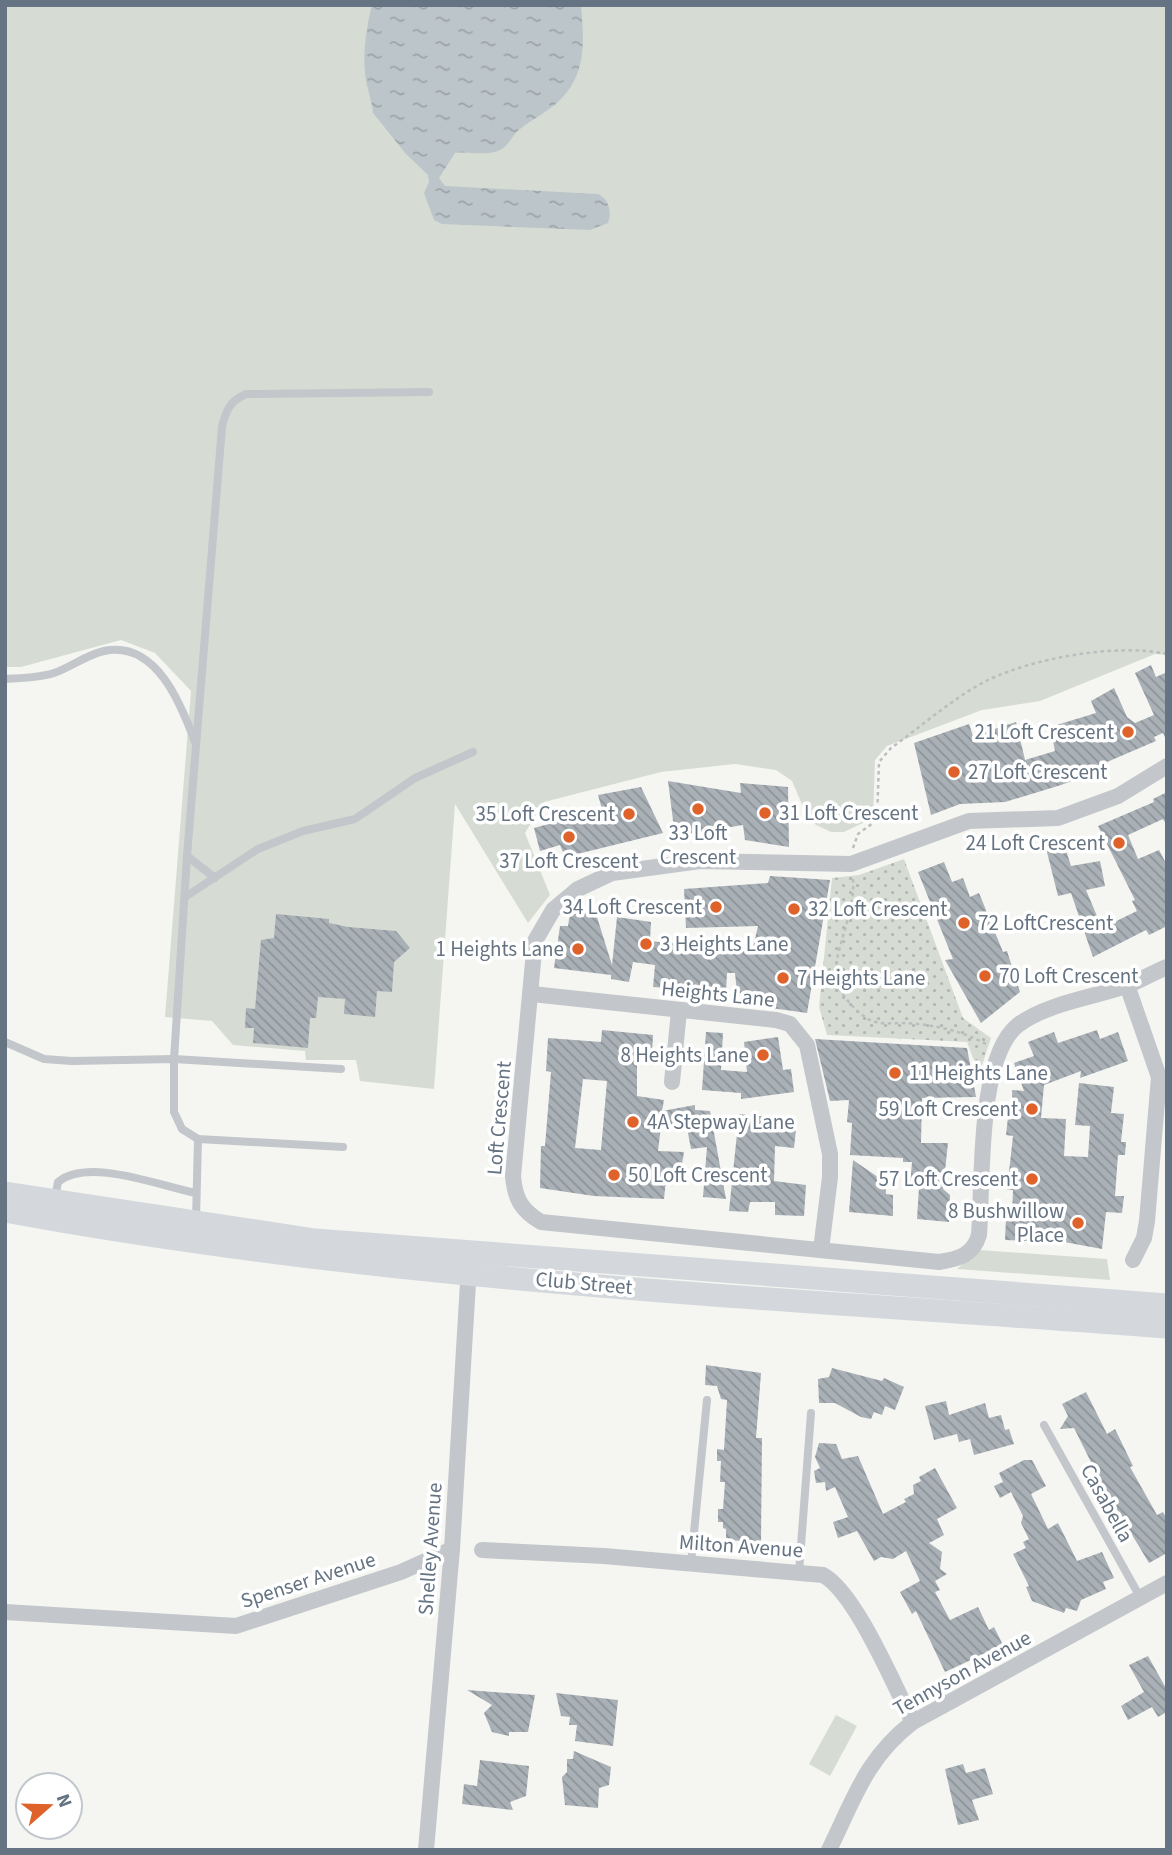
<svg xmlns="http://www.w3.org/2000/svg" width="1172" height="1855" font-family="'Source Sans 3',sans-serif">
  <defs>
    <pattern id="park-dots" width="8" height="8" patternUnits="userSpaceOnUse" patternTransform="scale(1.75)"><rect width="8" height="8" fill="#d6dcd3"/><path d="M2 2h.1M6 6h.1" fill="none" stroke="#b1b7b1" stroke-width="1.8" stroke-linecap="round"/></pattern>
    <pattern id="water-ripples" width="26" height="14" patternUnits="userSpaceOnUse" patternTransform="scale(1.75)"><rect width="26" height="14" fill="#bcc5ca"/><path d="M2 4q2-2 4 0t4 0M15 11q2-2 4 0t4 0" fill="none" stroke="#9ca4a9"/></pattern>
    <pattern id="building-back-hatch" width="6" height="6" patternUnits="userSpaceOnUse" patternTransform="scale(1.75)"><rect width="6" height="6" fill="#a9b0b6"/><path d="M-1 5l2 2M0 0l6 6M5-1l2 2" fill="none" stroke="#8d9499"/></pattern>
  </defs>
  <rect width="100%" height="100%" fill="#f5f6f2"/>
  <g fill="#d6dcd3">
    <polygon points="5,5 1167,5 1167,655 1155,654 1040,701 982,710 887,746 875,760 873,818 844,832 831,832 816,825 807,816 792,781 776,770 735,764 661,772 544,802 525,833 550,895 528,923 455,804 434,1089 360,1081 356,1060 306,1060 305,1051 233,1045 212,1021 165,1017 191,691 155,653 121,640 21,667 5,667"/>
    <polygon points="979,1250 1107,1259 1110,1280 957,1269"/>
    <polygon points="836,1715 857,1726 830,1776 809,1764"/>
  </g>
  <polygon fill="url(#park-dots)" points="904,859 963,1018 991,1038 979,1074 967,1042 827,1035 819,1007 832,878 859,875"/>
  <path fill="url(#water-ripples)" d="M376 5H581C584 41 587 74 559 101 548 112 532 119 520 129 511 136 509 147 498 151 484 156 469 151 455 153L439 178 445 186 598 194C609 199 612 212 608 223L590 230 442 224 434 220 424 193 429 182 428 175 406 154 373 113C372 101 368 92 366 80 362 57 366 31 371 8Z"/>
  <g fill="url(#building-back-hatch)" fill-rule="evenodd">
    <polygon points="1151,665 1156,677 1167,672 1167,742 1163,733 1154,737 1156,741 1100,765 1101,770 1061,785 1005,802 960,804 931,815 914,743 969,724 973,736 1016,722 1025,760 1055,751 1050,727 1096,713 1091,701 1114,688 1127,717 1135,723 1154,715 1135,673"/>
    <polygon points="668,781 741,793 740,783 788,787 789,847 745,840 743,825 675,836"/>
    <polygon points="641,787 663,833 565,857 560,845 540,851 534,828 602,809 598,795"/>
    <polygon points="1167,792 1167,826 1163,819 1128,835 1138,859 1159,850 1167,865 1167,926 1149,935 1146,930 1093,957 1071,893 1058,896 1046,848 1064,844 1071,866 1100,861 1105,886 1086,890 1102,928 1137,911 1132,901 1135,900 1098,826 1154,802 1153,799"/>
    <polygon points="944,862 952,882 963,878 970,897 979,893 1003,952 1007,951 1020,992 981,1023 945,960 953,959 918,872"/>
    <polygon points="770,876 830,880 807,1013 749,1005 751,994 737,993 735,973 727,973 726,992 653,987 655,965 633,962 629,982 611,979 611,975 554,968 560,926 568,926 570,913 596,914 612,965 617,917 651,922 650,941 752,952 758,926 686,928 684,889 768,883"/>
    <polygon points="276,914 329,919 329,923 348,927 396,931 410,948 394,962 392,992 377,991 375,1017 344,1014 345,999 318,997 316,1018 310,1018 308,1048 253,1043 254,1028 245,1028 246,1008 255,1009 261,940 274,938"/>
    <path d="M602 1030 653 1035 652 1055H637V1096L664 1100 662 1111 695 1105V1110L710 1111 726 1199 703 1197 707 1147 691 1149 687 1128 661 1126 658 1151 684 1152 681 1170 667 1169 664 1199 594 1196 540 1188 541 1146H545L551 1072 546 1071 548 1038 601 1042ZM583 1079 607 1081 601 1150 575 1148Z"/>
    <polygon points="1097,1030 1100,1039 1118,1032 1128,1061 1080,1078 1081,1071 1044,1085 1041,1118 1066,1119 1064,1156 1088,1157 1090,1126 1075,1125 1079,1083 1114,1087 1111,1113 1124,1114 1121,1142 1126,1142 1125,1155 1118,1155 1115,1196 1124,1196 1122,1213 1106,1212 1102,1249 1048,1239 1047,1242 1005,1240 1006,1218 1012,1218 1013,1190 1007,1190 1013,1136 1006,1135 1008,1117 1013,1116 1012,1090 1024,1091 1014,1063 1034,1056 1028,1042 1054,1032 1058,1043"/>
    <polygon points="706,1032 723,1033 721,1070 747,1072 744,1042 778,1037 783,1070 791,1069 794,1092 741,1099 741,1093 702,1090"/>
    <polygon points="815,1039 967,1048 976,1097 922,1098 921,1143 948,1143 943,1189 950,1195 949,1222 917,1219 919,1187 910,1186 912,1162 903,1162 903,1158 850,1155 852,1123 847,1122 849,1100 830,1101"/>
    <polygon points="739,1114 797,1120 794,1148 775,1146 774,1181 806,1185 804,1216 775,1215 775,1202 750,1202 748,1212 729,1211"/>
    <polygon points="853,1160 885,1182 886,1194 893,1195 893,1216 849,1212"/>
    <polygon points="706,1365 761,1373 756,1438 762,1438 761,1542 726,1540 726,1529 723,1528 723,1522 718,1522 718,1509 723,1509 725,1482 720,1482 721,1461 717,1461 717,1449 724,1450 727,1400 721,1399 717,1386 705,1385"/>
    <polygon points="832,1368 882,1381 884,1378 904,1387 895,1410 885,1406 882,1415 874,1412 871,1419 861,1417 835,1403 819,1403 818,1379 829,1377"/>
    <polygon points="1086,1392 1107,1434 1115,1429 1133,1466 1130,1467 1157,1515 1163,1512 1167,1519 1167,1553 1149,1563 1104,1488 1074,1428 1060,1429 1068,1416 1062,1404"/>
    <polygon points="946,1401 949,1415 985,1403 989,1418 1001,1415 1005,1430 1009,1429 1014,1444 974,1455 970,1439 959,1442 957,1434 934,1440 925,1406"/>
    <polygon points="819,1443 836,1444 842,1459 858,1456 883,1514 906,1502 904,1499 914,1494 913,1485 921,1481 919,1477 935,1468 957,1508 937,1519 944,1535 929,1543 942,1552 940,1569 947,1574 935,1581 940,1590 935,1592 950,1620 978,1607 989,1630 994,1627 1003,1645 945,1672 916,1611 912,1614 900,1592 920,1581 906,1551 893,1559 881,1557 874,1561 857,1531 838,1538 833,1522 848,1517 835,1487 826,1491 825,1482 816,1483 814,1471 820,1468 815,1457"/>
    <polygon points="1024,1460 1032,1460 1046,1486 1031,1494 1048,1529 1058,1523 1077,1561 1102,1552 1114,1578 1103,1582 1106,1589 1081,1600 1077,1611 1066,1608 1064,1613 1032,1601 1026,1587 1029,1586 1013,1554 1026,1548 1023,1542 1029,1539 1021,1523 1023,1516 1011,1492 1000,1498 994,1486 1003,1482 999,1473"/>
    <polygon points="1148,1656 1167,1690 1167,1712 1158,1717 1152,1707 1128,1720 1121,1706 1144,1692 1129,1665"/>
    <polygon points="467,1690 535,1695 528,1732 509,1732 509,1736 492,1732 484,1713 492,1705"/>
    <polygon points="556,1693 618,1700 613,1746 575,1741 577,1725 569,1725 570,1717 561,1716"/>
    <polygon points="574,1751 611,1767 609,1785 599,1788 598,1808 565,1805 562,1777 567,1772 567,1759 573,1759"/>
    <polygon points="480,1760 529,1766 526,1796 510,1802 513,1810 462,1804 464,1784 477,1786"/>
    <polygon points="963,1764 966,1773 985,1768 993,1794 972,1800 979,1820 958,1825 945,1769"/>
  </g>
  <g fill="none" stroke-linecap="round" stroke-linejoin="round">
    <g stroke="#bbbdbf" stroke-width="2.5" stroke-dasharray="3.5 3.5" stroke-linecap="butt">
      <path d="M853 848 858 834 877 820 879 762 891 748C922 726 954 697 988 680 1034 658 1117 643 1167 654"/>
      <path d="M853 879C856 913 831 957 836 980 838 993 859 1015 870 1020 881 1025 891 1023 902 1023 931 1024 960 1030 986 1044"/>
    </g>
    <g stroke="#c3c6ca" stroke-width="8">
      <path d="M5 679C21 678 39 678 54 673 71 667 86 655 104 651 156 640 181 704 195 742"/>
      <polyline points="187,856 215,878"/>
      <polyline points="185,897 258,849 303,831 355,819 415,778 473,752"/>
      <polyline points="5,1042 44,1059 72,1061 174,1059 341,1069"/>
      <path d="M343 1147 198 1139 182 1129 174 1112V1059L187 856 222 427C226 410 230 401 246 394L429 392"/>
      <path d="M55 1198 58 1182C88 1157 160 1186 196 1193"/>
      <polyline points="196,1220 198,1139"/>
      <polyline points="1044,1425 1140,1597"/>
      <polyline points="691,1563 707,1400"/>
      <polyline points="799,1572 811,1413"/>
    </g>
    <g stroke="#c3c6ca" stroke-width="16">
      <path d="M1167 766 1118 796 1058 818 969 821 851 864 700 861 612 873 578 889 553 910 535 941 513 1176C515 1199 521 1210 541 1222L939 1262C959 1259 973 1255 979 1235 983 1183 977 1057 1018 1025 1046 1004 1090 998 1123 987 1138 982 1152 973 1167 967"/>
      <polyline points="1127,985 1159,1077 1147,1221 1144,1238 1133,1260"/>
      <polyline points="532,994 776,1020 790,1024 807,1045 830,1154 830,1177 821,1250"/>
      <polyline points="672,1082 679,1011"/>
      <path d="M482 1550 604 1556 823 1575C856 1593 894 1686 913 1722"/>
      <polyline points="5,1612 236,1626 401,1572 452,1549"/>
      <polyline points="426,1850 452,1549 469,1266"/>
      <path d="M829 1850C854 1799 866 1758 913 1722L1167 1583"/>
    </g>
    <g stroke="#d4d8dc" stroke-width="23">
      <polyline points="5,1193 315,1240 1167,1305"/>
      <path d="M5 1211C388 1282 780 1298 1167 1327"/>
    </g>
  </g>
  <g fill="#de622a" stroke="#fff" stroke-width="2.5">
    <circle cx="1128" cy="732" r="7"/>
    <circle cx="954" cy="772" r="7"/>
    <circle cx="698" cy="809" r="7"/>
    <circle cx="765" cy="813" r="7"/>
    <circle cx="629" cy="814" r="7"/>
    <circle cx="569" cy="837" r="7"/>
    <circle cx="1119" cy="843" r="7"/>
    <circle cx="716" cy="907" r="7"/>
    <circle cx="794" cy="909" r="7"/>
    <circle cx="964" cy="923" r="7"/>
    <circle cx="646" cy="944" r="7"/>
    <circle cx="578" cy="949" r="7"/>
    <circle cx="985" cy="976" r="7"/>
    <circle cx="783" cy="978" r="7"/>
    <circle cx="763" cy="1055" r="7"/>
    <circle cx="895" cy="1073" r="7"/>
    <circle cx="1032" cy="1109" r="7"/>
    <circle cx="633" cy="1122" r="7"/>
    <circle cx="614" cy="1175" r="7"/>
    <circle cx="1032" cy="1179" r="7"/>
    <circle cx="1078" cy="1223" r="7"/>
  </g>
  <g text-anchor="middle" stroke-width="7" stroke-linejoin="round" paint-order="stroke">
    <g font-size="21" fill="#657382" stroke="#fff" text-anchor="start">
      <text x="1114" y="739" text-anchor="end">21 Loft Crescent</text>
      <text x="968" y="779">27 Loft Crescent</text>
      <text x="779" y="820">31 Loft Crescent</text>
      <text x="615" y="821" text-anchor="end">35 Loft Crescent</text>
      <text x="698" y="840" text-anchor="middle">33 Loft<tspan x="698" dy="24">Crescent</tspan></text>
      <text x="1105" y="850" text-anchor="end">24 Loft Crescent</text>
      <text x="569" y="868" text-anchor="middle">37 Loft Crescent</text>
      <text x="702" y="914" text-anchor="end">34 Loft Crescent</text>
      <text x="808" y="916">32 Loft Crescent</text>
      <text x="978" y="930">72 LoftCrescent</text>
      <text x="660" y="951">3 Heights Lane</text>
      <text x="564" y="956" text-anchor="end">1 Heights Lane</text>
      <text x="999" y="983">70 Loft Crescent</text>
      <text x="797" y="985">7 Heights Lane</text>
      <text x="749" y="1062" text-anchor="end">8 Heights Lane</text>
      <text x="909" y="1080">11 Heights Lane</text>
      <text x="1018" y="1116" text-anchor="end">59 Loft Crescent</text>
      <text x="647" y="1129">4A Stepway Lane</text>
      <text x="628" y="1182">50 Loft Crescent</text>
      <text x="1018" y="1186" text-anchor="end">57 Loft Crescent</text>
      <text x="1064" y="1218" text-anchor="end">8 Bushwillow<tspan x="1064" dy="24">Place</tspan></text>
    </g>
    <g font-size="21" fill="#657382" stroke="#fff">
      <text transform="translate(718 994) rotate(6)" y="7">Heights Lane</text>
      <text transform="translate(499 1118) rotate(-85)" y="7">Loft Crescent</text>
      <text transform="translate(584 1283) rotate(5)" y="7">Club Street</text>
      <text transform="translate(1107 1503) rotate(61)" y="7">Casabella</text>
      <text transform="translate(741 1546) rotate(4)" y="7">Milton Avenue</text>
      <text transform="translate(430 1549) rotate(-86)" y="7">Shelley Avenue</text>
      <text transform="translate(308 1580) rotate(-18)" y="7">Spenser Avenue</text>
      <text transform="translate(962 1673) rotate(-29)" y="7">Tennyson Avenue</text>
    </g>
  </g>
  <rect width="1172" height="1855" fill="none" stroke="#657382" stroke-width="14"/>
  <g transform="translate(49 1806) rotate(70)"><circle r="33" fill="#ffffff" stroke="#c1c7cd" stroke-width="2"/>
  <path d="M0-5L12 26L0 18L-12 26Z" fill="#de622a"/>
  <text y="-10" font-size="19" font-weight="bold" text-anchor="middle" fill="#657382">N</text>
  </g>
</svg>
